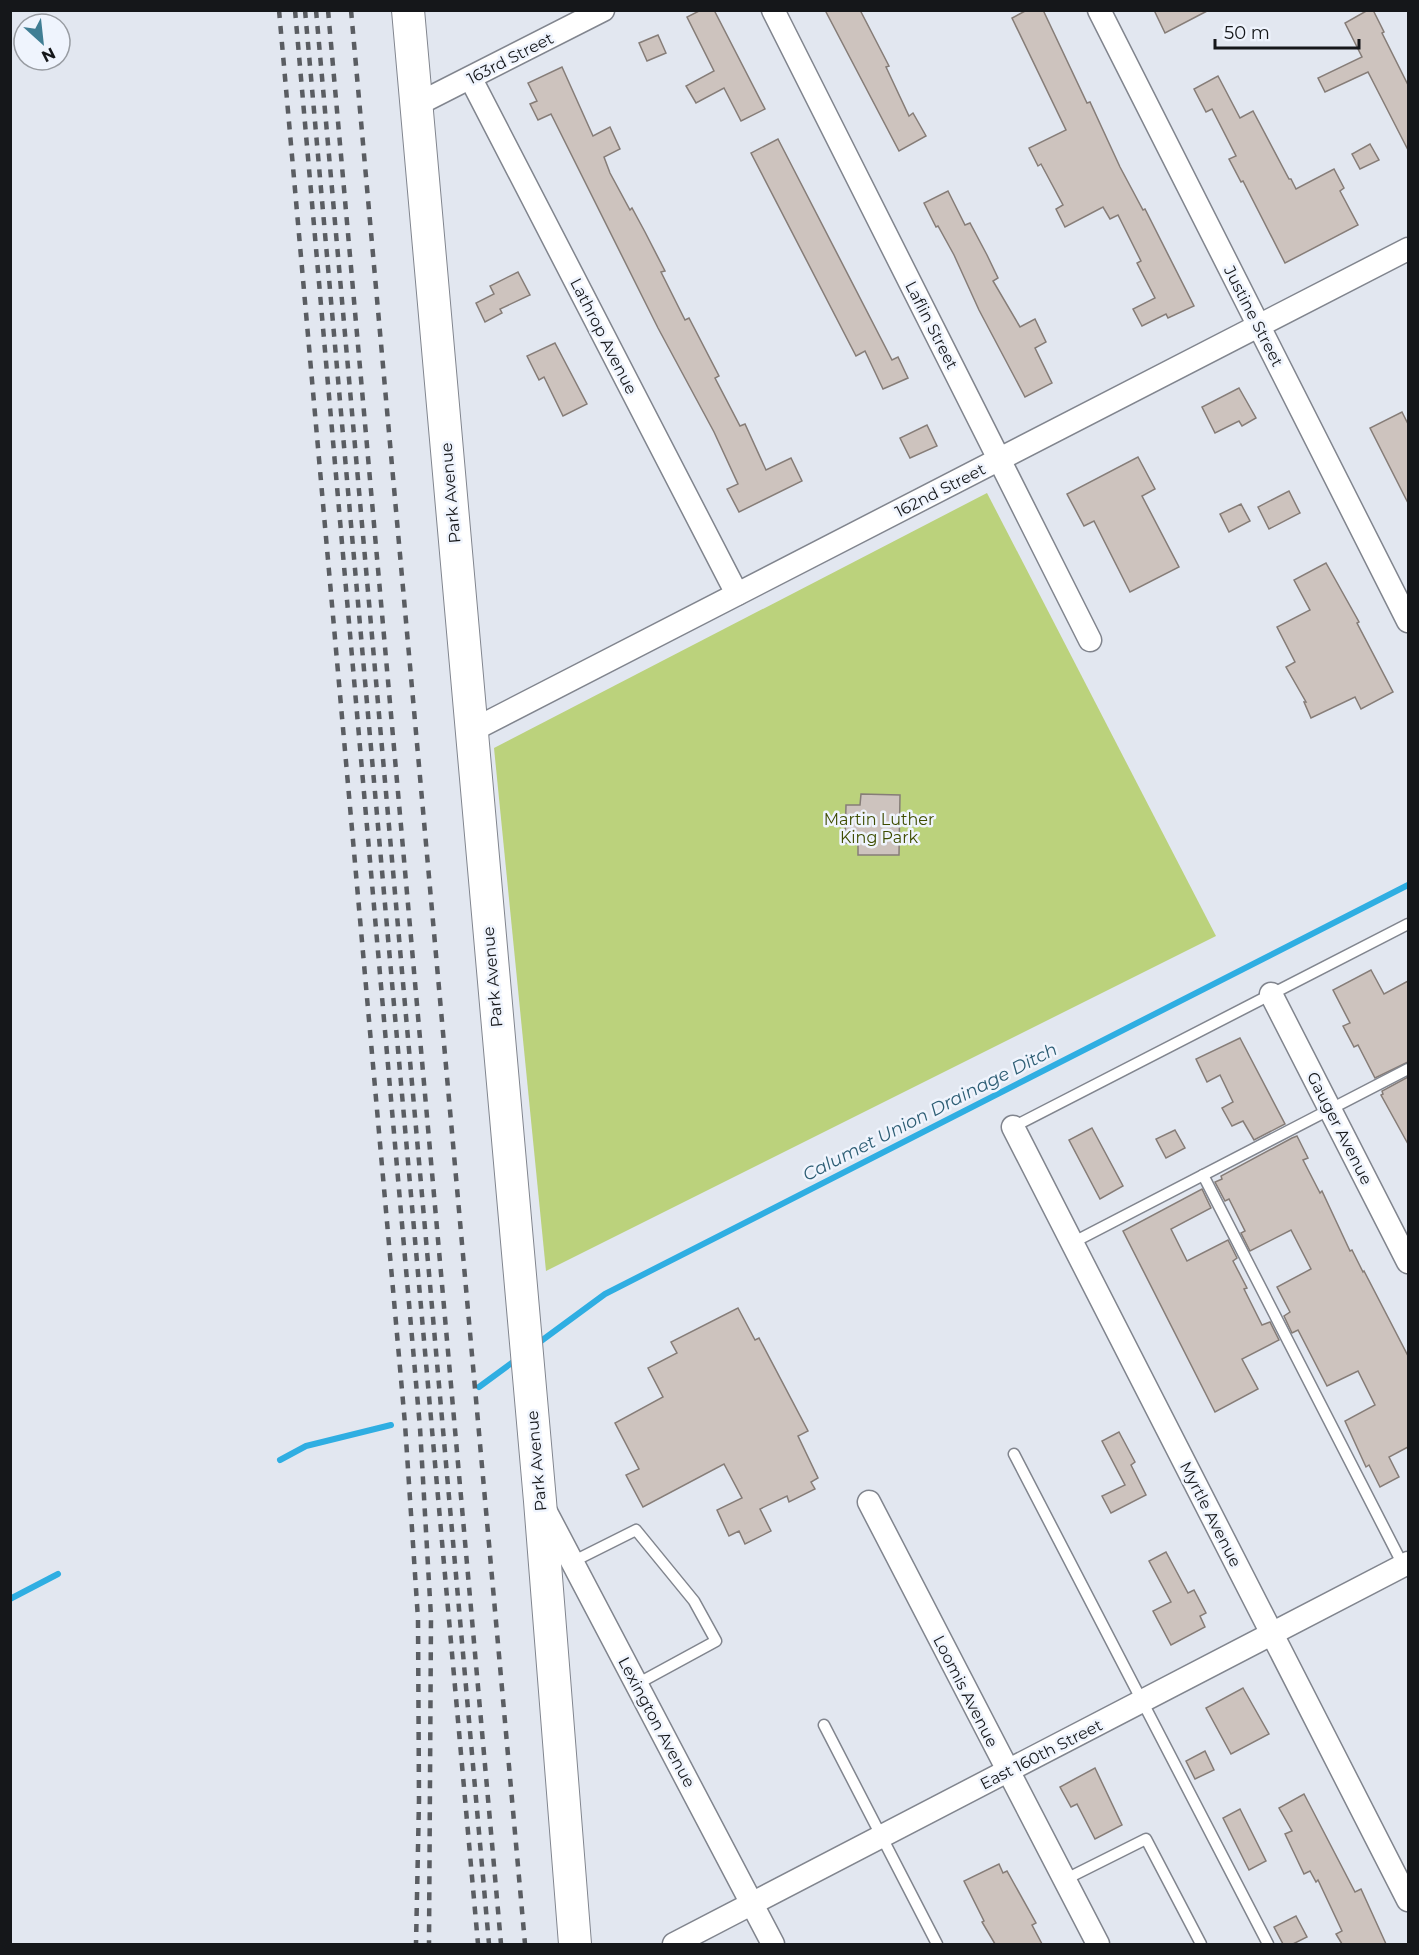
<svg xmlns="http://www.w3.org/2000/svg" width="1419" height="1955" font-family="Montserrat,sans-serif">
  <rect width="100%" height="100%" fill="#e2e7f0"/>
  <polygon fill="#bbd27c" points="987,493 1216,936 546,1271 494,748"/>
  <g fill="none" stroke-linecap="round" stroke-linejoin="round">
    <g stroke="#2faee2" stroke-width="6">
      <polyline points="537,1344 605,1294 1408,885"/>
      <polyline points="479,1387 517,1359"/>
      <polyline points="280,1460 306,1446 391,1425"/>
      <polyline points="10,1599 58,1574"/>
    </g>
  </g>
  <g fill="#cdc3be" stroke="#867d78" stroke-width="1.5">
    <polygon points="701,10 714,10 765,109 741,121 724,88 696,103 686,86 714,71 687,17"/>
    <polygon points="825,10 860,10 889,66 886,67 909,116 913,113 926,136 899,151"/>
    <polygon points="1027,10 1043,10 1087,103 1090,102 1120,167 1143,210 1145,209 1194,306 1168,318 1166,314 1142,326 1133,309 1155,298 1137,263 1141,261 1118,215 1110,219 1103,207 1065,227 1056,209 1063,205 1041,164 1038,166 1029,148 1066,130 1012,18"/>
    <polygon points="1154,10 1209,10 1165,33"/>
    <polygon points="1368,10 1373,10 1384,32 1382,33 1408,85 1408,150 1368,72 1325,92 1318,78 1362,57 1345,23"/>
    <polygon points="658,35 666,53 647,61 639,43"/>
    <polygon points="562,67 593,136 610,127 620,149 604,157 610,173 630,210 632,208 645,232 665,271 661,272 685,320 689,318 719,376 715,378 740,426 745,424 766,470 791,458 802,481 739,512 727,489 738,484 714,432 658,328 551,114 538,120 530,104 537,101 528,83"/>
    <polygon points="1218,76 1240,118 1253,111 1289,179 1291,179 1296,189 1334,169 1344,188 1340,191 1358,225 1285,263 1243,181 1241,182 1229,159 1236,156 1212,109 1206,112 1194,89"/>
    <polygon points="778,139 892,360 898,357 908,378 883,389 865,351 856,356 751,153"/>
    <polygon points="1370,144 1379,160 1360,169 1352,154"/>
    <polygon points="948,191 965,225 970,223 987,255 998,278 993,281 1020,327 1035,319 1046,342 1035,348 1052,383 1025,397 979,310 954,255 938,226 936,227 924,203"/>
    <polygon points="518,272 530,295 500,309 502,313 485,322 476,303 494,294 490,286"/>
    <polygon points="555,343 587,404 563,416 544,377 539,380 527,356"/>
    <polygon points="1239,388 1256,418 1242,426 1239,421 1215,433 1202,407"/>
    <polygon points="1402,412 1408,424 1408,503 1370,428"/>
    <polygon points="927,425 937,446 910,458 900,438"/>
    <polygon points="1138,457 1155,489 1142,496 1179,567 1130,592 1094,521 1084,526 1067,494"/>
    <polygon points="1289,491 1300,513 1269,529 1258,507"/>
    <polygon points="1241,504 1250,521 1229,532 1220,514"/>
    <polygon points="1326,563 1359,622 1357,623 1393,692 1361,709 1355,697 1311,718 1304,702 1306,702 1286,667 1295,662 1277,627 1310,610 1294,580"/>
    <polygon points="861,794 900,795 899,855 858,855 858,843 845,843 846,805 860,805"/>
    <polygon points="1371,970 1384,994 1408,981 1408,1062 1375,1078 1358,1045 1354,1047 1343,1026 1350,1023 1333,990"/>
    <polygon points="1240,1038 1285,1124 1254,1140 1243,1121 1232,1126 1222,1108 1233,1102 1220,1075 1207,1082 1196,1059"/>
    <polygon points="1408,1077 1408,1144 1381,1095 1383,1094 1382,1091"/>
    <polygon points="1092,1128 1123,1186 1100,1199 1069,1140"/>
    <polygon points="1175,1130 1185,1148 1166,1158 1156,1139"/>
    <polygon points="1297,1136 1308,1158 1303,1160 1320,1193 1322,1191 1350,1251 1352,1250 1363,1272 1364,1271 1408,1356 1408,1447 1389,1457 1399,1477 1380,1487 1369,1465 1366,1467 1345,1421 1375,1405 1358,1371 1327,1386 1298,1330 1292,1333 1284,1316 1290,1312 1277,1287 1311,1269 1291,1230 1250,1251 1241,1233 1245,1231 1229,1199 1225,1201 1215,1182 1222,1179 1221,1176 1292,1138"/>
    <polygon points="1202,1189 1211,1208 1171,1229 1187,1261 1228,1240 1237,1258 1233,1261 1247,1288 1244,1289 1262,1325 1270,1322 1279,1340 1242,1359 1258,1389 1215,1412 1123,1231"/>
    <polygon points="738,1308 755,1340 759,1338 808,1431 798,1436 818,1478 811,1482 815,1489 789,1502 787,1496 760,1509 771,1531 745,1544 739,1531 729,1536 717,1510 742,1498 724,1464 643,1507 626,1475 639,1469 615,1423 663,1397 648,1368 677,1353 671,1342"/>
    <polygon points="1119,1432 1135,1462 1131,1465 1146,1495 1111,1513 1102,1496 1125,1485 1102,1441"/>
    <polygon points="1166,1552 1188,1593 1194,1590 1206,1613 1200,1616 1205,1627 1171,1645 1153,1611 1171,1602 1149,1561"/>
    <polygon points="1243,1688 1269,1734 1231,1754 1206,1708"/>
    <polygon points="1205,1751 1214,1770 1195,1779 1186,1761"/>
    <polygon points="1095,1768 1122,1825 1095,1839 1077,1804 1071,1807 1060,1787"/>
    <polygon points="1304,1794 1355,1892 1361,1889 1386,1944 1342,1944 1336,1934 1342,1931 1318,1880 1316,1882 1310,1871 1304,1874 1285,1834 1292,1831 1279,1808"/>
    <polygon points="1240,1809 1266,1861 1249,1870 1223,1818"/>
    <polygon points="999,1864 1003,1873 1007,1871 1036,1923 1032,1925 1042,1944 995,1944 982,1922 984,1921 964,1881"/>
    <polygon points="1296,1916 1307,1937 1293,1944 1283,1944 1274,1927"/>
  </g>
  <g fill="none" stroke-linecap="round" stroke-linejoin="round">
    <g stroke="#81858e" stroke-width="13">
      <g id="lane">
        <polyline points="1013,1127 1408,924"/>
        <polyline points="1203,1175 1404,1567"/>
        <polyline points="1072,1243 1408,1069"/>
        <polyline points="1014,1454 1268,1944"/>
        <polyline points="572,1562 636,1530 694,1601 716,1641 637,1684"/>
        <polyline points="824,1725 937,1944"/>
        <polyline points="1064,1880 1146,1839 1201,1944"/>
      </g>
    </g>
    <g stroke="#81858e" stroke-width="25">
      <g id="street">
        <polyline points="773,10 1090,640"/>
        <polyline points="1099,10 1408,621"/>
        <polyline points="471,79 737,594"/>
        <polyline points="416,105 603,10"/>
        <polyline points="471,731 1408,249"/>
        <polyline points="1271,994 1408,1262"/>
        <polyline points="1013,1127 1408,1900"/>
        <polyline points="869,1502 1098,1944"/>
        <polyline points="545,1510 773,1944"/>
        <polyline points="674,1944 1408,1563"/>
      </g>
    </g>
    <g stroke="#81858e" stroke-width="34">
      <polyline id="secondary" points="408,10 540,1501 575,1944"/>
    </g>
    <use href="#lane" stroke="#fff" stroke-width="10"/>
    <use href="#street" stroke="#fff" stroke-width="22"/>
    <use href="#secondary" stroke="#fff" stroke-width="32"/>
    <g stroke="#5a5d62" stroke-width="4.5" stroke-dasharray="8 8" stroke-linecap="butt">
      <polyline points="279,10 405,1424 418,1619 419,1800 416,1944"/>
      <polyline points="295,10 420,1428 431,1617 429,1944"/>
      <polyline points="305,10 478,1944"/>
      <polyline points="316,10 489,1944"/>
      <polyline points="328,10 501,1944"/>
      <polyline points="351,10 525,1944"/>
    </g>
  </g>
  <g text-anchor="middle" stroke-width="5" stroke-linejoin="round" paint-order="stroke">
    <g font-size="16" fill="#15171a" stroke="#eff4fd">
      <text transform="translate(510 58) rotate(-27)" y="6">163rd Street</text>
      <text transform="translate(1254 316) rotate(63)" y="6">Justine Street</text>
      <text transform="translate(932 325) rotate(63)" y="6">Laflin Street</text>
      <text transform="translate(604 336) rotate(63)" y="6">Lathrop Avenue</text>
      <text transform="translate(940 490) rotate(-27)" y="6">162nd Street</text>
      <text transform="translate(450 493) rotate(-95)" y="6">Park Avenue</text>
      <text transform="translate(492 977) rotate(-95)" y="6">Park Avenue</text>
      <text transform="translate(1340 1128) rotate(63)" y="6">Gauger Avenue</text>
      <text transform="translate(536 1461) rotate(-95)" y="6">Park Avenue</text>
      <text transform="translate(1211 1514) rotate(63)" y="6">Myrtle Avenue</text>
      <text transform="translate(966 1691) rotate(63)" y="6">Loomis Avenue</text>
      <text transform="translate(657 1722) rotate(62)" y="6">Lexington Avenue</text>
      <text transform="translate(1041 1754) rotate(-27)" y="6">East 160th Street</text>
    </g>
    <g font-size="16" fill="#3e4c00" stroke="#eff4fd">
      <text x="879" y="825">Martin Luther<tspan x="879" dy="18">King Park</tspan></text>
    </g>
    <g font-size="18" font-style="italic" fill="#2d5d74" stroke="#eff4fd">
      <text transform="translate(930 1112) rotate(-27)" y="6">Calumet Union Drainage Ditch</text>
    </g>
  </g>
  <rect width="1419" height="1955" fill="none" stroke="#15171a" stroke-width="24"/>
  <g transform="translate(42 42) rotate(153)"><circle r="28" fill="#eff4fd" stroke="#989ca2" stroke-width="1.5"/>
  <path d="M0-4.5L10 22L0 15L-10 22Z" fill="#407e94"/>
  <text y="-9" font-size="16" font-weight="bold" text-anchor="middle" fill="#15171a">N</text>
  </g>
  <path d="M1215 39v9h144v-9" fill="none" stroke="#15171a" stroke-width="3"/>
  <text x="1224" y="39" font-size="18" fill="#15171a" stroke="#eff4fd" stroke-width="4.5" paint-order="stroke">50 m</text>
</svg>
